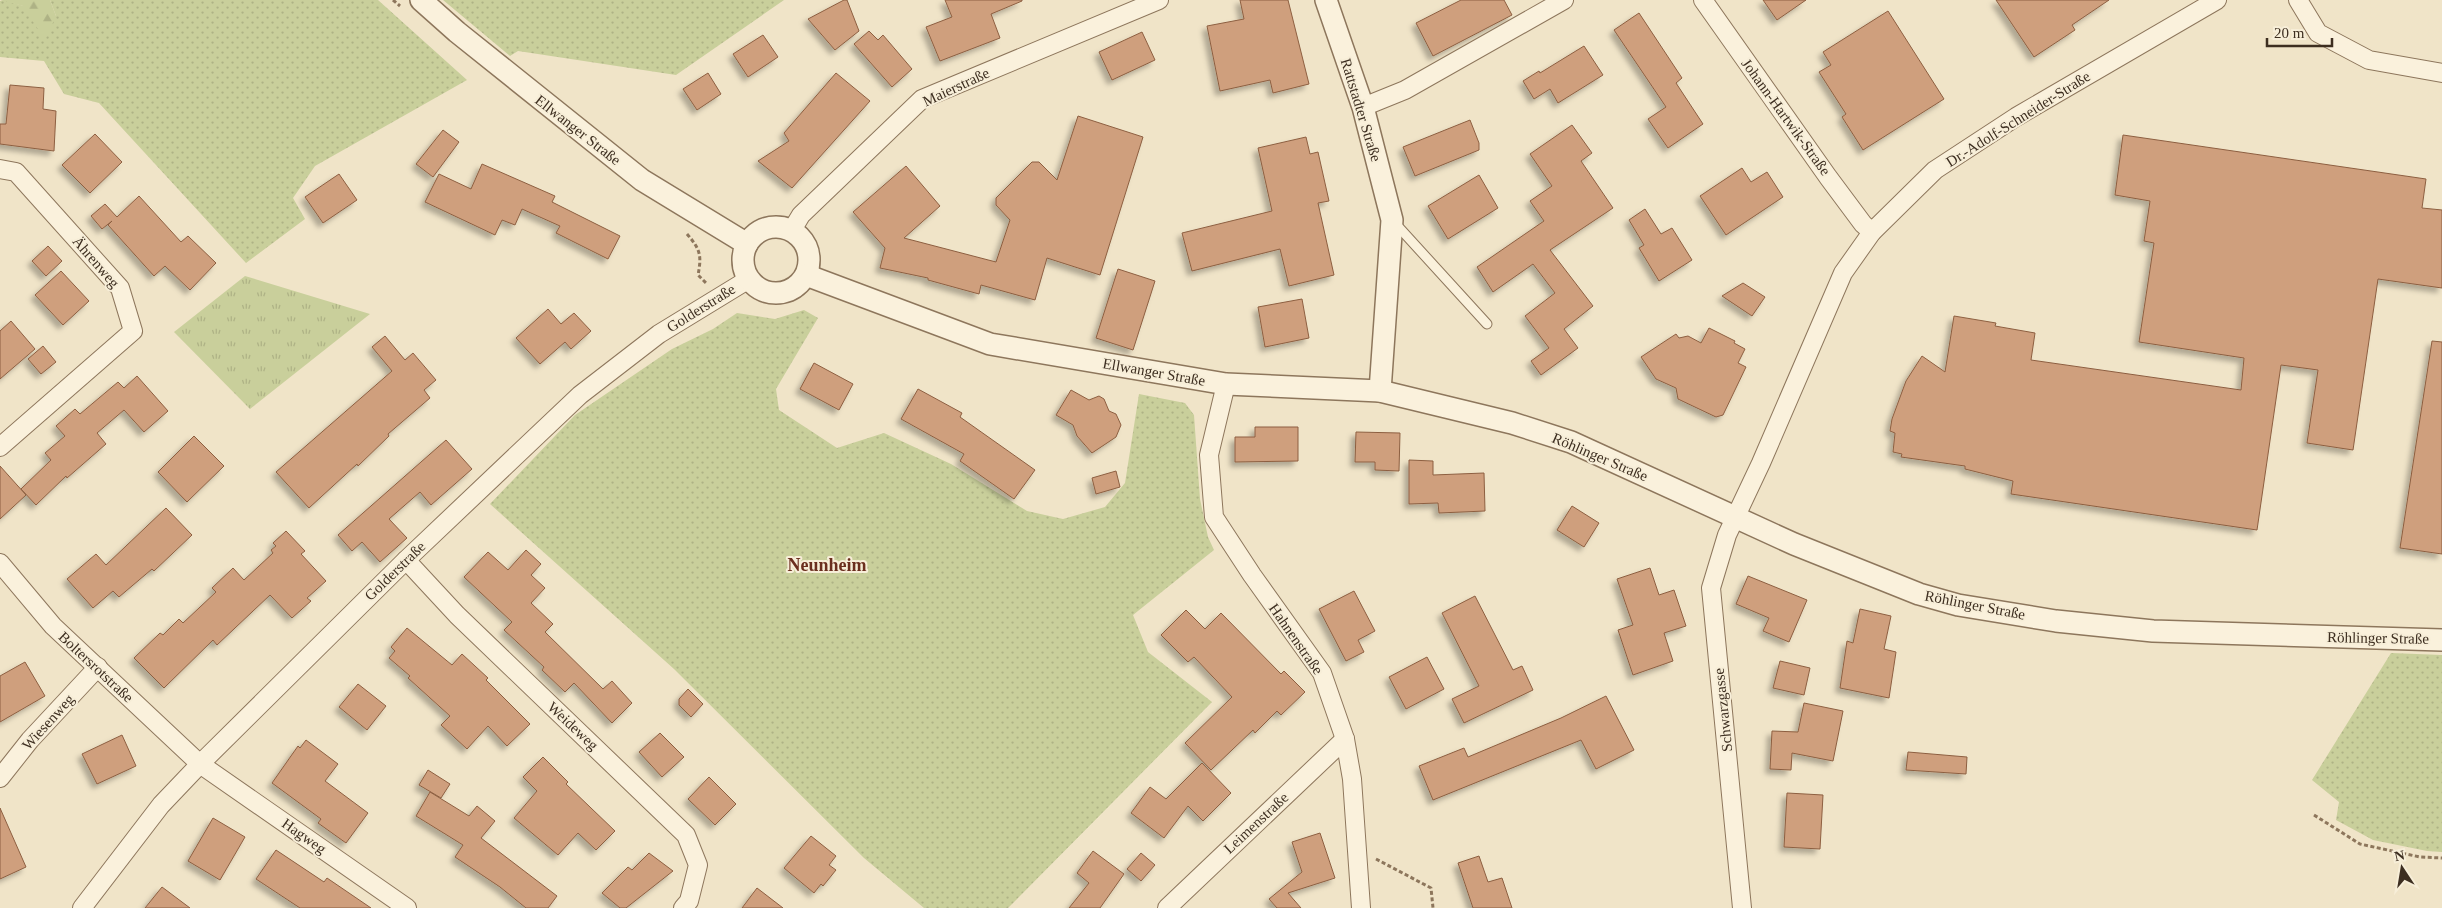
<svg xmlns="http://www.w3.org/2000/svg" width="2442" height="908" font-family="Georgia,serif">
  <defs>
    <pattern id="grass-dots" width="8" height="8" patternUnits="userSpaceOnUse" patternTransform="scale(1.25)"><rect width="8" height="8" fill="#c9cf9b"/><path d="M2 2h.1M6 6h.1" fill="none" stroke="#aeb285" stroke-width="1.8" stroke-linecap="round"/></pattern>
    <pattern id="forest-firs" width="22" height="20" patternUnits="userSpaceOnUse" patternTransform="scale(1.25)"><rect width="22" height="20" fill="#c9cf9b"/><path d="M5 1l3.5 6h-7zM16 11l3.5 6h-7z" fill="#aeb285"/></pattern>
    <pattern id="park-tufts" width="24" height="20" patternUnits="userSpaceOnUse" patternTransform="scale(1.25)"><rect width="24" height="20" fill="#c9cf9b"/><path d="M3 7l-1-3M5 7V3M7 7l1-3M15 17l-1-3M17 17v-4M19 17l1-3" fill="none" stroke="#aeb285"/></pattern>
    <filter id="shadow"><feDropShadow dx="-4.5" dy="4.5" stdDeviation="2.5" flood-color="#0004"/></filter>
  </defs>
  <rect width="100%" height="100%" fill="#f0e4c8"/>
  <g fill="url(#grass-dots)">
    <polygon points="4,0 56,16 50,0 378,0 467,80 315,166 293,198 305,219 246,263 99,103 64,94 44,61 0,57 0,1"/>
    <polygon points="443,0 784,0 676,75 518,51 510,56"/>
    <polygon points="804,310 818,318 776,389 779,410 837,448 884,433 951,464 1027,511 1063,519 1105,507 1125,483 1139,394 1185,403 1194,415 1200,499 1208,537 1214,550 1133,615 1148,652 1212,702 1008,908 924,908 864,858 674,669 490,504 575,415 672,349 713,329 737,313 775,319"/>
    <polygon points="2391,653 2442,655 2442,852 2427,851 2373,840 2336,820 2339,802 2312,780"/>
  </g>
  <polygon fill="url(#forest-firs)" points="0,0 50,0 56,16 45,40 23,6"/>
  <polygon fill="url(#park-tufts)" points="245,276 370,314 250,409 174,332"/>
  <g fill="#cf9f7d" stroke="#8d5f41" filter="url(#shadow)">
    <polygon points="844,0 847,0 859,31 835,50 808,19"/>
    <polygon points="945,0 1022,0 1022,1 991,14 1000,38 940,61 926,27 952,17"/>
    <polygon points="1240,0 1288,0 1309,84 1273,93 1270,80 1220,91 1207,26 1244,19"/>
    <polygon points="1461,0 1504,0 1512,15 1433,56 1416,23"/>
    <polygon points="1763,0 1806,0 1777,20"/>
    <polygon points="1996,0 2109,0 2072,25 2075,30 2034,57"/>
    <polygon points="1888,11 1944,99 1863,150 1842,117 1846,114 1819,72 1831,65 1823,52"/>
    <polygon points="1639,13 1682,78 1676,83 1703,124 1668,148 1648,119 1666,107 1614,30"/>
    <polygon points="869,31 878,40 883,35 912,69 892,87 854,44"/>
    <polygon points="1142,32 1155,60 1112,80 1099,52"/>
    <polygon points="763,35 778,57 748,77 733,54"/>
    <polygon points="1584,46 1603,75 1558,103 1550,89 1534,99 1523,81 1539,71 1540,73"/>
    <polygon points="708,73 721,94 697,110 683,89"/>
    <polygon points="836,73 870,101 792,188 758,161 789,141 784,133"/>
    <polygon points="10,85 44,88 43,109 56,111 54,151 0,144 0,124 6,124"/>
    <polygon points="1078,116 1143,137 1100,275 1047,258 1035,300 981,285 979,294 928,280 928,278 880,268 885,248 853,212 906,166 940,206 904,238 996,262 1010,220 996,205 996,198 1032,162 1039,162 1057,180"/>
    <polygon points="1470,120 1479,143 1479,150 1415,176 1403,147"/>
    <polygon points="1572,125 1592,153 1581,161 1613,208 1550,250 1593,306 1564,329 1578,348 1541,375 1531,361 1549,348 1525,316 1555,293 1533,264 1493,292 1477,267 1544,221 1530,201 1552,186 1530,154"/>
    <polygon points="443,130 459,142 433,177 416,164"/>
    <polygon points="95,134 122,162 90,193 62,165"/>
    <polygon points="2123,135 2426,179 2422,208 2442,210 2442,288 2378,279 2353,450 2307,443 2318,370 2281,365 2257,530 2011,494 2013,481 1965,469 1965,466 1901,457 1902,454 1893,452 1895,433 1890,431 1892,419 1906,381 1922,356 1945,372 1954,316 1996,323 1995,326 2035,333 2031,360 2241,390 2244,358 2139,342 2154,243 2144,241 2150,201 2115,195"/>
    <polygon points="1306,137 1310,154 1318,152 1329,201 1318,203 1334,275 1289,286 1280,249 1192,271 1182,233 1272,211 1258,148"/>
    <polygon points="482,164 555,196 552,202 620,236 608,259 556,233 560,226 522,209 515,225 502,220 495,235 425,202 439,174 471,189"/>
    <polygon points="1742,168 1751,182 1767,172 1783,197 1726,235 1700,196"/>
    <polygon points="339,174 357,200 323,223 305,197"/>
    <polygon points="1479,175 1498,208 1448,239 1428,206"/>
    <polygon points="139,196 181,242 188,236 216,263 190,290 165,266 154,276 108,225 112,221 102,229 91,216 105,204 117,217"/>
    <polygon points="1645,209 1661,234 1672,228 1692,260 1659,281 1639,248 1644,245 1629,220"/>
    <polygon points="48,246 62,261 46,276 32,261"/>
    <polygon points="1118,269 1155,281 1133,350 1096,338"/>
    <polygon points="61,271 89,301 63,325 35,295"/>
    <polygon points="1743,283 1765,297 1752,316 1722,296"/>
    <polygon points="1302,299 1309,338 1265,347 1258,307"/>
    <polygon points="548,309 561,324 574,313 591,331 571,349 565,342 540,364 516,338"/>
    <polygon points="11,321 35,349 0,379 0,331"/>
    <polygon points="1709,328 1735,341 1734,343 1745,349 1738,363 1746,367 1723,415 1716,417 1678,399 1676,388 1656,379 1641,357 1676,334 1679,338 1688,336 1701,343"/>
    <polygon points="385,336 405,360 413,353 436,380 424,390 430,398 388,434 389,436 358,466 357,464 309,508 276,472 392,371 372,347"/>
    <polygon points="2432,341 2442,342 2442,554 2400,548"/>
    <polygon points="43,346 56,362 41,374 28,359"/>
    <polygon points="814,363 853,384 839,410 800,389"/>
    <polygon points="137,376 168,411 144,432 124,410 97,433 106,444 67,478 66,476 36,505 21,489 51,460 45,453 65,436 56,426 75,409 80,414 118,382 124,388"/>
    <polygon points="918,389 962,413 960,417 1035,470 1014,499 960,461 964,454 901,419"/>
    <polygon points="1071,390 1089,400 1099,396 1104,399 1109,411 1116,414 1121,425 1116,437 1092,453 1077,436 1073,425 1056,415"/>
    <polygon points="1255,427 1298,427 1298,461 1235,462 1235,437 1255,437"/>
    <polygon points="1356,432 1400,433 1399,471 1375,470 1375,462 1355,462"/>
    <polygon points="194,436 224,466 187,502 158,472"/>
    <polygon points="446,440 472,469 431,505 420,492 389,519 407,538 380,562 362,542 352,551 338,535"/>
    <polygon points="1409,460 1433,461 1433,475 1484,473 1485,511 1439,513 1438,503 1409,504"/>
    <polygon points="0,466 26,495 0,519"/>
    <polygon points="1116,471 1120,487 1096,494 1092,478"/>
    <polygon points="1572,506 1599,523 1584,547 1557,530"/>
    <polygon points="166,508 192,535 154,571 152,569 119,597 113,591 93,608 67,579 96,554 106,565"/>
    <polygon points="286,531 305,551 301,554 326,581 307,598 311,601 292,618 270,595 217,645 213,640 164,688 134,658 160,633 163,635 179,619 183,623 216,592 212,588 233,568 244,580 273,553 271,550 276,546 273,543"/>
    <polygon points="526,550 541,564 531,575 545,588 531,603 553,624 545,632 603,689 612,681 632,703 612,723 574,683 565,692 542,670 544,667 504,630 512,622 464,577 488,552 508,570"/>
    <polygon points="1650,568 1659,595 1674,590 1686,626 1664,633 1673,661 1633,675 1618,630 1633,625 1617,579"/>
    <polygon points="1748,576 1807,600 1789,642 1763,631 1769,618 1736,604"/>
    <polygon points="1354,591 1375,631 1358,640 1364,652 1346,661 1319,609"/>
    <polygon points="1475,596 1513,670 1522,666 1533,690 1464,723 1452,699 1479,686 1442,613"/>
    <polygon points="1860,609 1891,616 1884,649 1896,652 1889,698 1840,688 1847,641 1853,643"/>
    <polygon points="1186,610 1205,629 1221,613 1281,674 1284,671 1305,692 1281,715 1277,711 1255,733 1253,730 1211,770 1185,743 1232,697 1194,657 1188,662 1161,635"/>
    <polygon points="407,628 452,665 462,654 488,678 486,680 530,724 507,746 488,726 467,749 441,725 450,716 408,678 410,676 389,658 395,651 391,647"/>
    <polygon points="1427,657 1444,689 1406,709 1389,677"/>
    <polygon points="1780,661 1810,668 1804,695 1773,688"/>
    <polygon points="25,662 45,696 0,722 0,676"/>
    <polygon points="358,684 386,706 367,730 339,707"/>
    <polygon points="688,689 703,704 691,717 679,705 679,699"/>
    <polygon points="1606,696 1634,750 1596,769 1581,740 1433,800 1419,766 1464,748 1468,757 1561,718"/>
    <polygon points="1804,703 1843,711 1833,761 1792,753 1791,770 1770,769 1772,731 1798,732"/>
    <polygon points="660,733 684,757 662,777 639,752"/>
    <polygon points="122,735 136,766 97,784 82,754"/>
    <polygon points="306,740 338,764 325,781 368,813 346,843 318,823 321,819 272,783 298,746 300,748"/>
    <polygon points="1908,752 1967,757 1966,774 1906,770"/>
    <polygon points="543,757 568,782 566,784 615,831 596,850 578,833 558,855 514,818 537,791 523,777"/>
    <polygon points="1202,763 1231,793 1203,821 1188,806 1164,838 1131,813 1150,787 1166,799"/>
    <polygon points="428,770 450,784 441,798 419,785"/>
    <polygon points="709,777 736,804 715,825 688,799"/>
    <polygon points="430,792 469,816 477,806 495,821 481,838 557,896 548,908 526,908 500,887 455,857 463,845 416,816"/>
    <polygon points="1787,793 1823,795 1820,849 1784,847"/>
    <polygon points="0,808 26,867 0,879"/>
    <polygon points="213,818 245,837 220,880 188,861"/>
    <polygon points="1320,833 1335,878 1288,893 1301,908 1277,908 1269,899 1302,872 1292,842"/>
    <polygon points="811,836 836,856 829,865 836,870 823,886 821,884 814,893 784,868"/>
    <polygon points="276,850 324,882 327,878 371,908 300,908 256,879"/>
    <polygon points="1093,851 1124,874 1100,908 1069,908 1089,883 1077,873"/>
    <polygon points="649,853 673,871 626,908 620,908 602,893 628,867 632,870"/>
    <polygon points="1141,853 1155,865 1141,881 1127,869"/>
    <polygon points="1479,856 1488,882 1502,878 1512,908 1473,908 1458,863"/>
    <polygon points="162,887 190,908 145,908"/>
    <polygon points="757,888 783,908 742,908"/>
  </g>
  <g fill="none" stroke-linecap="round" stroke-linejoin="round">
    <g stroke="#8d765c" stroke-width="11">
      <polyline id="service" points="1394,222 1487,324"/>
    </g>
    <g stroke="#8d765c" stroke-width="20">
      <g id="minor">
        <polyline points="1703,0 1828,177 1863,224 1872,232"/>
        <polyline points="2298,0 2318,33 2369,60 2442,73"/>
        <polyline points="1363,107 1405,90 1564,0"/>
        <polyline points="0,169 16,172 120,288 133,331 0,447"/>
        <polyline points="792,230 801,215 922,99 1159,0"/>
        <polyline points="1226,384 1209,455 1214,517 1252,575 1322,673 1345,739 1352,779 1361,908"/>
        <polyline points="406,560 457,615 686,835 698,865 689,901 683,908"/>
        <polyline points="0,563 53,626 200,764 407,908"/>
        <polyline points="0,778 30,740 98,667"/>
        <polyline points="82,908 161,805 200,764 406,560 580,395 659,334 749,279"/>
        <polyline points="1167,908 1345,739"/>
        <polyline points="1742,908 1711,588 1727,535 1761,463 1843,273 1872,232 1935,170 2016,117 2217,0"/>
      </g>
    </g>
    <g stroke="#8d765c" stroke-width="24">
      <g id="tertiary">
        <polyline points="421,0 457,32 642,180 747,244"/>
        <polyline points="1326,0 1363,107 1392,220 1380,391"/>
        <circle cx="776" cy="260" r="33"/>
        <polyline points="806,275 990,344 1226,384 1380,391 1512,423 1571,442 1794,544 1919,594 1958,605 2056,621 2153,631 2442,640"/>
      </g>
    </g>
    <g stroke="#8d765c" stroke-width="3" stroke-dasharray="4 2.5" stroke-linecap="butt">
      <polyline points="393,0 400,6"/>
      <path d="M687 234C700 249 702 255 698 275L707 284"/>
      <polyline points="2314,815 2360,844 2420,857 2442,858"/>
      <polyline points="1376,859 1431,888 1433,908"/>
    </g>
    <use href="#service" stroke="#faf1dc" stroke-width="9"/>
    <use href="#minor" stroke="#faf1dc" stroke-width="18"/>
    <use href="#tertiary" stroke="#faf1dc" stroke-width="21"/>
  </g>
  <g text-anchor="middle" stroke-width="4" stroke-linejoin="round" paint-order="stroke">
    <g font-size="15" fill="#3d2e20" stroke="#f7eed8">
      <text transform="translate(956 87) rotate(-25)" y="5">Maierstraße</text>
      <text transform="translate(1361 110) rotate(73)" y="5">Rattstadter Straße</text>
      <text transform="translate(1786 117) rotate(54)" y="5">Johann-Hartwik-Straße</text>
      <text transform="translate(2018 119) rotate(-32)" y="5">Dr.-Adolf-Schneider-Straße</text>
      <text transform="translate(578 130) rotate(38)" y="5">Ellwanger Straße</text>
      <text transform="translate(96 262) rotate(49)" y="5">Ährenweg</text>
      <text transform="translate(701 308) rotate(-32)" y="5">Golderstraße</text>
      <text transform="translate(1154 372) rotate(10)" y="5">Ellwanger Straße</text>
      <text transform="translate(1600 457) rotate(23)" y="5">Röhlinger Straße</text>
      <text transform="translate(395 571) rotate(-44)" y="5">Golderstraße</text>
      <text transform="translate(1975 605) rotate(11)" y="5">Röhlinger Straße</text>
      <text transform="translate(2378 638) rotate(1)" y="5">Röhlinger Straße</text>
      <text transform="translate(1296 639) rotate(55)" y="5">Hahnenstraße</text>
      <text transform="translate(96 667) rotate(43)" y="5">Boltersrotstraße</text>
      <text transform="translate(1723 710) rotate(-96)" y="5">Schwarzgasse</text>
      <text transform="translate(48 722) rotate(-48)" y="5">Wiesenweg</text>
      <text transform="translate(573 726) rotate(43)" y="5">Weideweg</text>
      <text transform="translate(1256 823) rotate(-43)" y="5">Leimenstraße</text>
      <text transform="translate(304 836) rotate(35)" y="5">Hagweg</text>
    </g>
    <g font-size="18" font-weight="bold" fill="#6b2e1e" stroke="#f7eed8">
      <text x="827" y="571">Neunheim</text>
    </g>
  </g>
  <g transform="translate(2402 868) rotate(348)" stroke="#f7eed8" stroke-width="4" paint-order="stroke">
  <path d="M0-4L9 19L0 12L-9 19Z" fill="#3d2e20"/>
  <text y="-8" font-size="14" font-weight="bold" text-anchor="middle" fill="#3d2e20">N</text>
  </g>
  <path d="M2267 38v8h65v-8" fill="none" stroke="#3d2e20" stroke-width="2.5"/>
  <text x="2274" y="38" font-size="15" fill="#3d2e20" stroke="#f7eed8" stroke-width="4" paint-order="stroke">20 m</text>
</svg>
